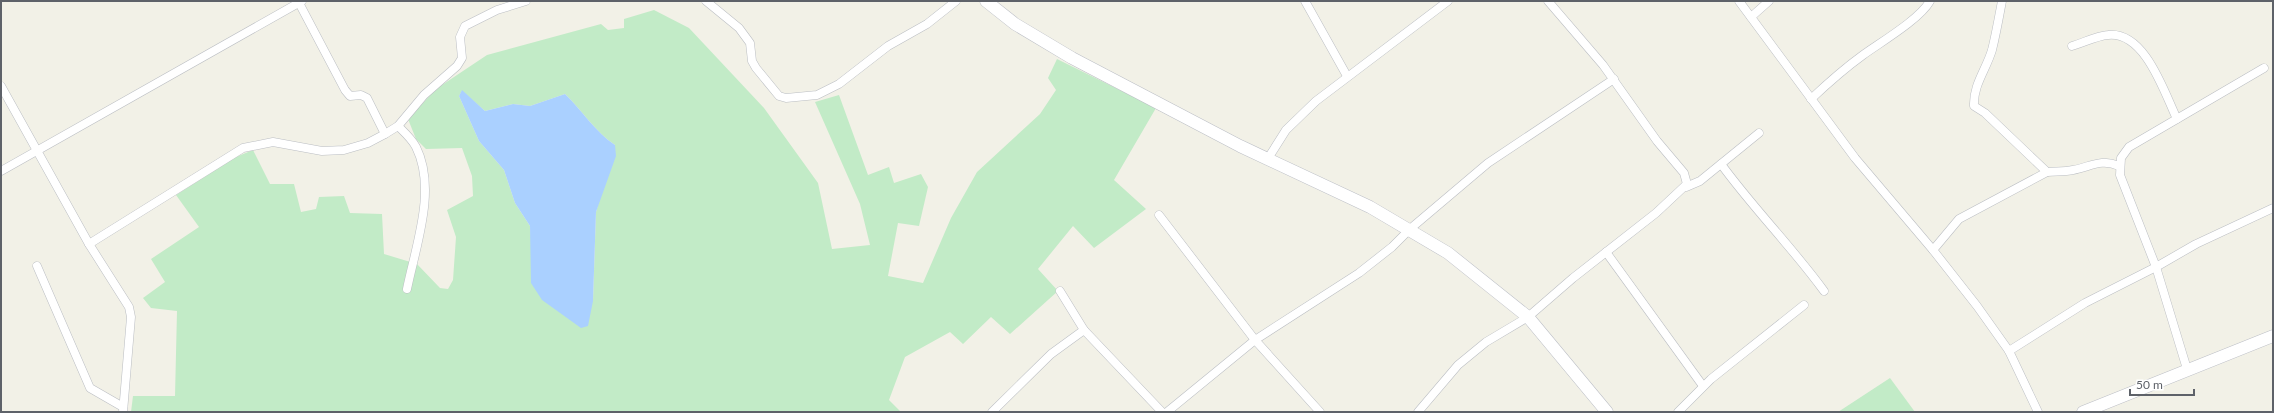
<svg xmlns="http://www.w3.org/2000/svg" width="2274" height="413" font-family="Lato,sans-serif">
  <rect width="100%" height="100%" fill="#f2f1e7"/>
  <g fill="#c2ebc7" fill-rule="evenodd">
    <path d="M654 10 689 28 764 108 818 183 832 249 870 245 860 204 815 102 839 95 868 175 889 167 894 183 921 174 928 187 919 226 898 223 888 276 923 283 951 218 977 172 1040 114 1056 90 1048 78 1057 59 1156 108 1114 180 1146 209 1094 248 1073 226 1038 269 1058 291 1010 334 991 317 963 344 950 332 905 357 889 400 901 412H131L133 396H175L177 311 151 308 143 298 165 282 151 259 199 227 176 195 236 157 253 150 270 184H294L301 212 316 209 319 197 344 196 350 213 382 214 384 254 417 264 440 288 448 289 453 280 456 237 447 210 473 196 472 176 462 148 426 149 416 139 408 119 436 89 487 55 601 24 608 30 624 28V19ZM462 91 485 111 513 104 530 106 565 94C582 110 595 132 615 145L596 212 593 301 532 246 530 226 515 203 504 170 479 141 459 96Z"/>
    <polygon points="1890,378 1915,412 1838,412"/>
  </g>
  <path fill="#aad0ff" d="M462 90 485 111 513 104 530 106 565 94C582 110 595 132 615 145L616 156 596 212 593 301 588 326 581 328 542 300 531 283 530 226 515 203 504 170 479 141 459 96Z"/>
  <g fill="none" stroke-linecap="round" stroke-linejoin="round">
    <g stroke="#bbbec3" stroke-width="9">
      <g id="street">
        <polyline points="298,1 345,90 350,96 361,95 367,98 385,134"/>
        <polyline points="706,1 739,28 750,43 752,61 756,68 779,96 786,98 817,95 839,84 888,46 927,24 956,1"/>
        <polyline points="1305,1 1347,76"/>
        <polyline points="1739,1 1855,158 1933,250 1977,306 2009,351 2038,412"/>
        <polyline points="1751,17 1769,1"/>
        <path d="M2072 46C2083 43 2096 36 2108 35 2145 31 2164 92 2177 119"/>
        <polyline points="1,86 89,244 129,307 131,317 123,412"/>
        <path d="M1811 99C1828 83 1845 68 1863 55 1881 42 1920 19 1930 1"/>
        <path d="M398 126C404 132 412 139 416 147 437 189 416 245 407 289"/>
        <polyline points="1267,160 1286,130 1316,101 1448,1"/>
        <path d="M1721 164C1753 208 1792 247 1824 291"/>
        <polyline points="1,171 302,1"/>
        <path d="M2047 172C2055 171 2064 172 2073 170 2090 167 2101 158 2119 166"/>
        <polyline points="1686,187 1700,181 1759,133"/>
        <polyline points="1159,215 1255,340 1320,412"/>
        <polyline points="89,244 243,148 273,142 322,151 344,150 368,143 385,134 398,126 424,95 457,66 462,58 460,37 465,26 497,10 526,1"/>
        <path d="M1933 250 1959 219 2047 172 1985 113 1974 106C1973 85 1986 70 1992 50 1996 34 1999 17 2002 1"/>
        <polyline points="1606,252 1703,386"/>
        <polyline points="37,266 90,388 123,407"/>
        <polyline points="1060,291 1084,330 1162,412"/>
        <polyline points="2009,351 2085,303 2156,267 2196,244 2273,208"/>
        <polyline points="2187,369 2156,267 2120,175 2121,158 2129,147 2264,68"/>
        <polyline points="992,412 1051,354 1084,330"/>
        <polyline points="1167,412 1255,340 1359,273 1392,247 1410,229 1488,163 1614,79"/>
        <polyline points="1418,412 1458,365 1486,342 1528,317 1573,278 1656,213 1687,184 1684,173 1657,141 1603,65 1548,1"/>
        <polyline points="1678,412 1711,379 1804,305"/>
      </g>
    </g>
    <g stroke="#bcbfc6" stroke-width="13">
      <g id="secondary">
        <polyline points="986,1 1015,24 1072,58 1240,146 1370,207 1448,253 1528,317 1607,412"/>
        <polyline points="2083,412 2273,336"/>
      </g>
    </g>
    <use href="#street" stroke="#fff" stroke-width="8"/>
    <use href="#secondary" stroke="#fff" stroke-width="12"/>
  </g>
  <rect width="2274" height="413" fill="none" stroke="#5e6269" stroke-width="4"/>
  <path d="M2130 389v6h64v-6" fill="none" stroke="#5e6269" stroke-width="2"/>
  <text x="2136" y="389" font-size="12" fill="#5e6269" stroke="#ffffff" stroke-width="3" paint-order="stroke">50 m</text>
</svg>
